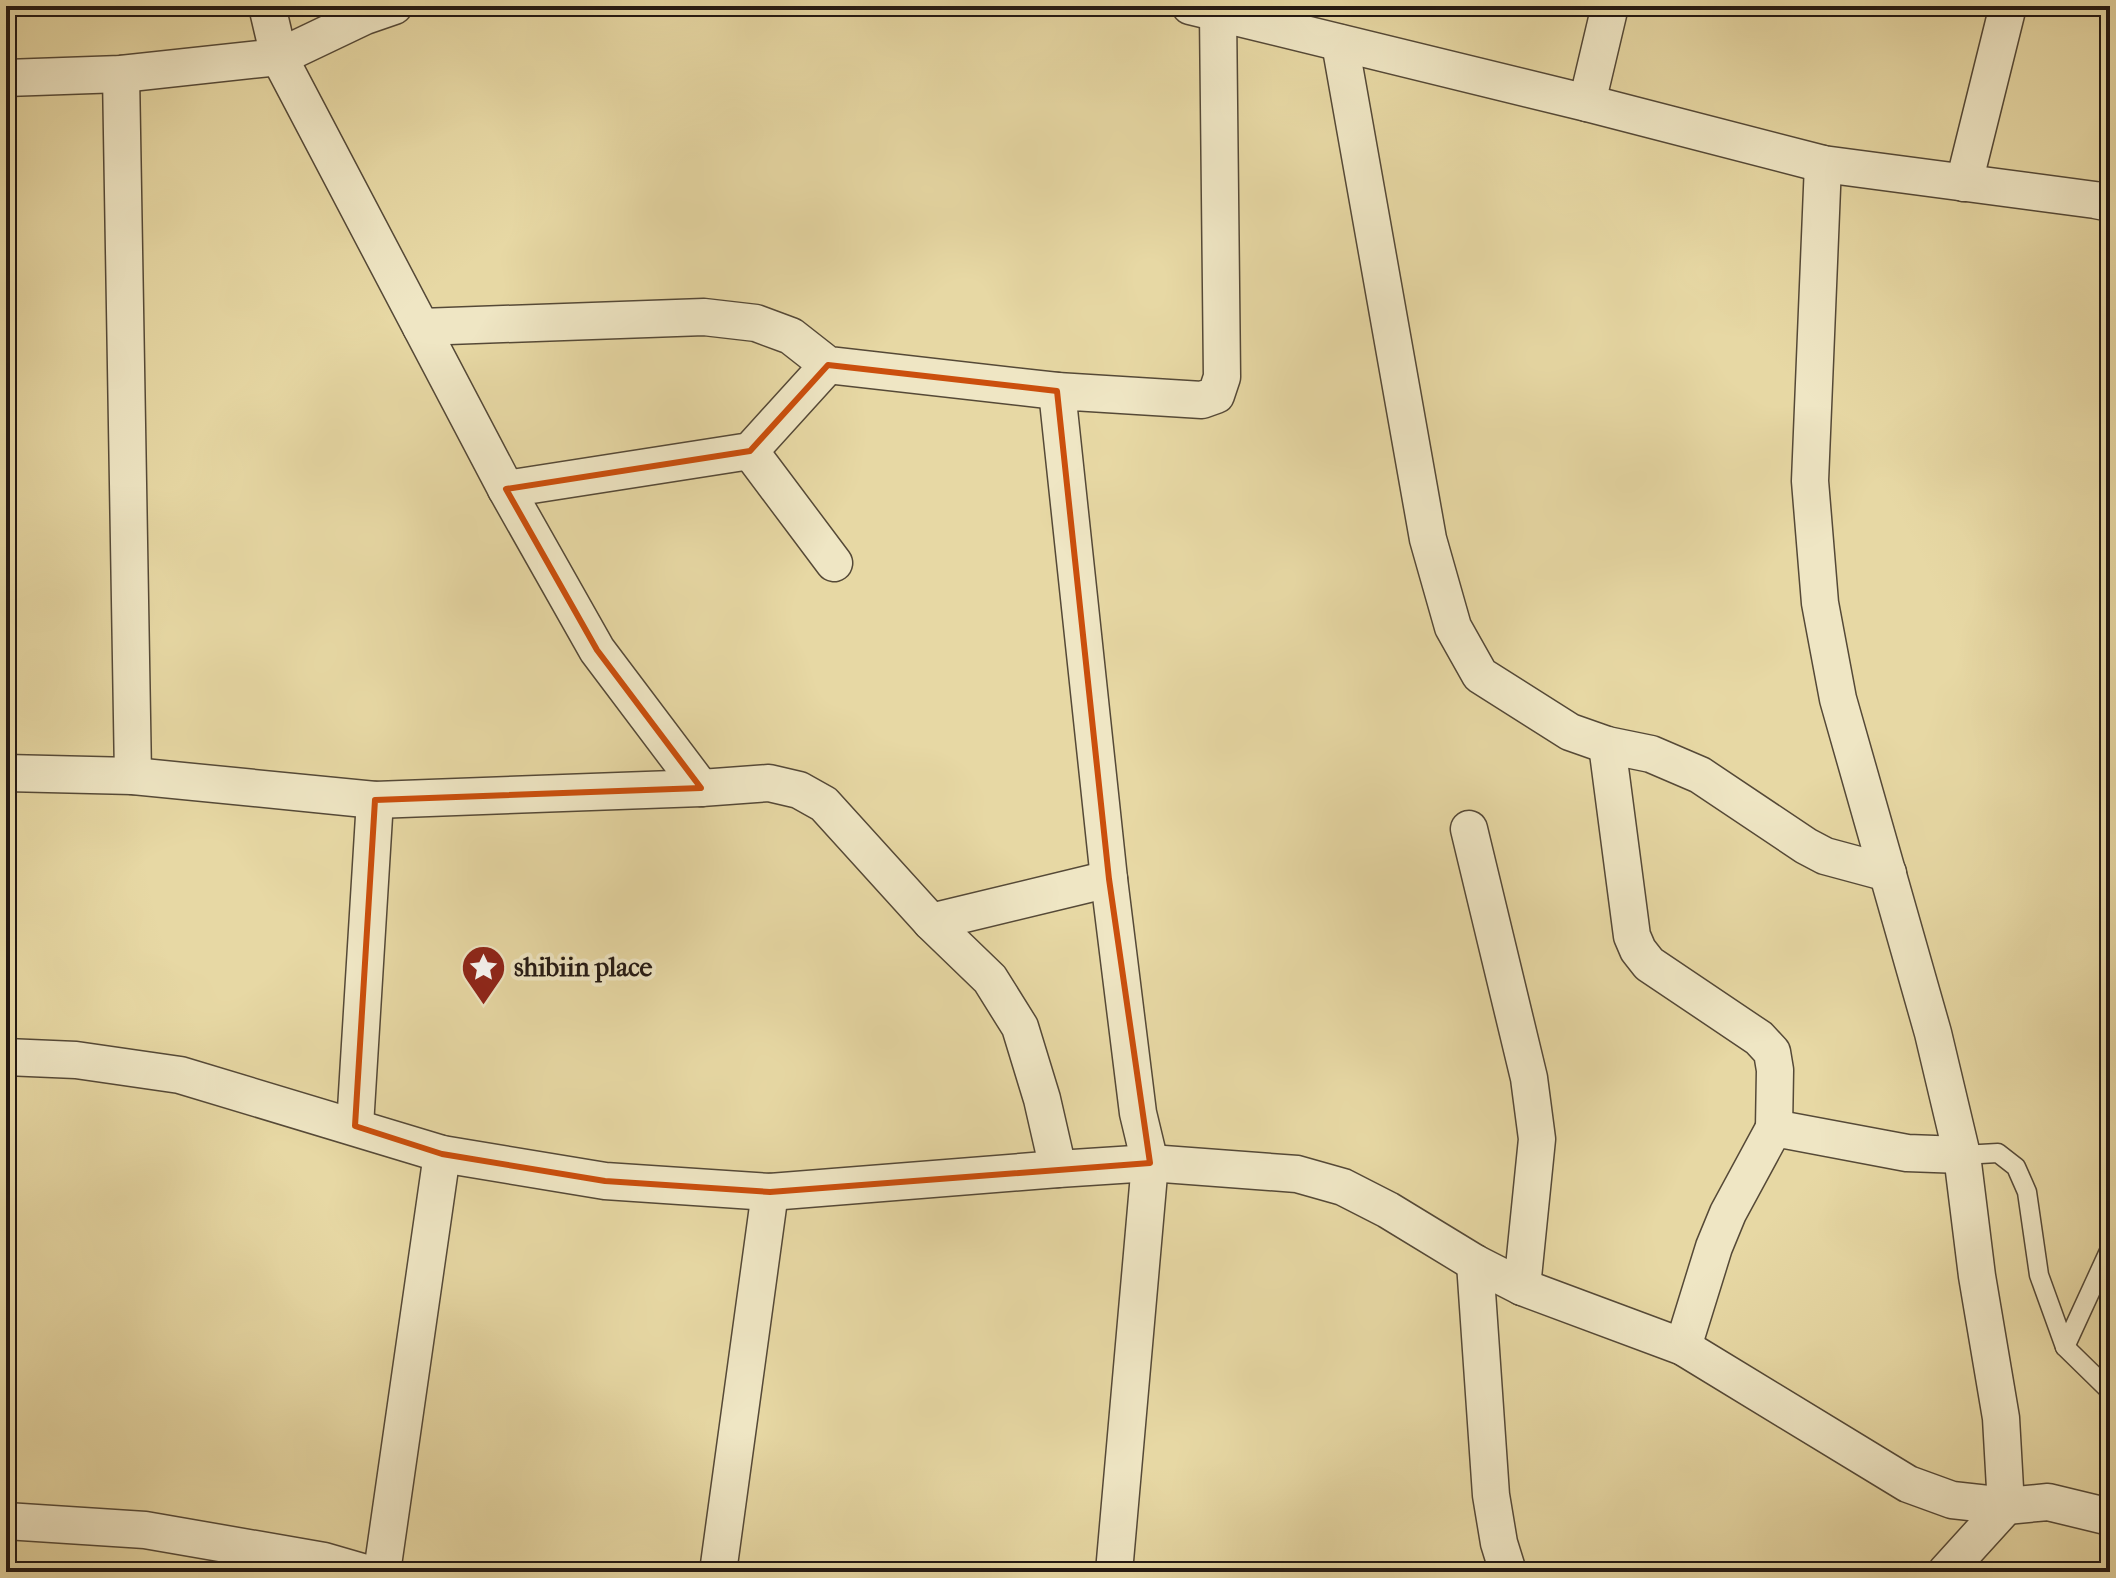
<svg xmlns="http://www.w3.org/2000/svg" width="2116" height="1578" font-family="'IM FELL French Canon',serif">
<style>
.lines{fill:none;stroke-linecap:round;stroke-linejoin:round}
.service-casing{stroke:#554937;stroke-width:21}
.minor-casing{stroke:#554937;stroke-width:39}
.service{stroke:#efe6c4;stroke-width:18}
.minor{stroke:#efe6c4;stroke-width:36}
.marked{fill:none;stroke:#cb4f0d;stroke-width:6;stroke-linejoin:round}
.labels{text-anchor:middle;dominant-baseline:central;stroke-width:8;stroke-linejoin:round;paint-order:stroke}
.poi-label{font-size:26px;font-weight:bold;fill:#241913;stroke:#efe6c4;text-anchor:start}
</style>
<rect width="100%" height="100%" fill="#e7d8a4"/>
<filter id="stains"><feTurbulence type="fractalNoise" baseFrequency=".0025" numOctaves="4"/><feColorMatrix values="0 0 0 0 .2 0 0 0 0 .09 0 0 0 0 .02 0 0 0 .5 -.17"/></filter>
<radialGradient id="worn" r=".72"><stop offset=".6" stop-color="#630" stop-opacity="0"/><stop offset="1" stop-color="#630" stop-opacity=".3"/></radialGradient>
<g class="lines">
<defs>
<g id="service">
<path d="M1962,1155L1998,1153L2016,1167L2027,1192L2039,1275L2065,1347L2110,1391"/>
<path d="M2065,1347L2110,1249"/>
</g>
<g id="minor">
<path d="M267,6L279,57L506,489L597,650L701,788"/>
<path d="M1190,6L1587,103L1823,164L2095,200L2110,203"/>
<path d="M1340,43L1428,539L1453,627L1480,675L1570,732L1607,745L1651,754L1700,775L1806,846L1825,856L1888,873"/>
<path d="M121,74L133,776"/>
<path d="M6,78L121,74L279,57L365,16L394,6"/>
<path d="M1587,103L1610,6"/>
<path d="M1823,164L1810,481L1820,603L1838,699L1933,1033L1962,1155L1977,1276L2001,1418L2006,1506L1946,1572"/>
<path d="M1964,183L2008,6"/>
<path d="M421,327L704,317L756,323L791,336L828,365L1057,391"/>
<path d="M750,451L834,563"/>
<path d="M506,489L750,451L828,365"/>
<path d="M1607,745L1632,936L1638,950L1649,964L1759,1038L1772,1052L1775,1070L1774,1128"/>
<path d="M6,773L133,776L375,800L701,788L769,783L799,790L824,804L931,922L990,979L1020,1027L1042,1099L1058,1169"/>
<path d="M1469,829L1529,1078L1537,1139L1522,1287"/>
<path d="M931,922L1109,879"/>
<path d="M6,1057L76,1060L180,1075L442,1154L605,1181L770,1192L1058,1169L1150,1163L1297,1174L1343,1187L1388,1210L1475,1263L1522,1287L1683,1347L1908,1484L1952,1500L2006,1506L2048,1502L2110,1517"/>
<path d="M355,1126L375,800"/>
<path d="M1475,1263L1491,1495L1499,1543L1508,1572"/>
<path d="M1683,1347L1714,1247L1728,1213L1774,1128L1907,1153L1962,1155"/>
<path d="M6,1521L145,1530L324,1561L362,1572"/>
<path d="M382,1572L442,1154"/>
<path d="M718,1572L770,1192"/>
<path d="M1114,1572L1150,1163L1138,1113L1109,879L1057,391L1202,400L1216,395L1222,377L1218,13"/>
</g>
</defs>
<use href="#service" class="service-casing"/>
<use href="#minor" class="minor-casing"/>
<use href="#service" class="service"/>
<use href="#minor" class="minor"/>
</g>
<path class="marked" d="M828,365L1057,391L1109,879L1150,1163L770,1192L605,1181L442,1154L355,1126L375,800L701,788L597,650L506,489L750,451Z"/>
<defs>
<symbol id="sight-pin" viewBox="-11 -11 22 30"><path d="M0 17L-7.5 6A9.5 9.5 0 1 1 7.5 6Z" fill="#8f2418" stroke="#efe6c4"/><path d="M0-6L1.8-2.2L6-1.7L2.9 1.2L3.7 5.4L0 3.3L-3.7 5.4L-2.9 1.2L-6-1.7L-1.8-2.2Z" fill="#fff"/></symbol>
</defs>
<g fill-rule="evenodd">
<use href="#sight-pin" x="458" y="942" width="51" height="69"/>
</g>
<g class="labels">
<g class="poi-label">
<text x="514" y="967">shibiin place</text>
</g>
</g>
<rect width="2116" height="1578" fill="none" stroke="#e7d8a4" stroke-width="32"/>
<rect x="8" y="8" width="2100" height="1562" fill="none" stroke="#241913" stroke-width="4"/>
<rect x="16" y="16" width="2084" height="1546" fill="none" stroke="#241913" stroke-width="2"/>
<rect width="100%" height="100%" filter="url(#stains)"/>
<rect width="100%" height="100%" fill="url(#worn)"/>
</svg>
